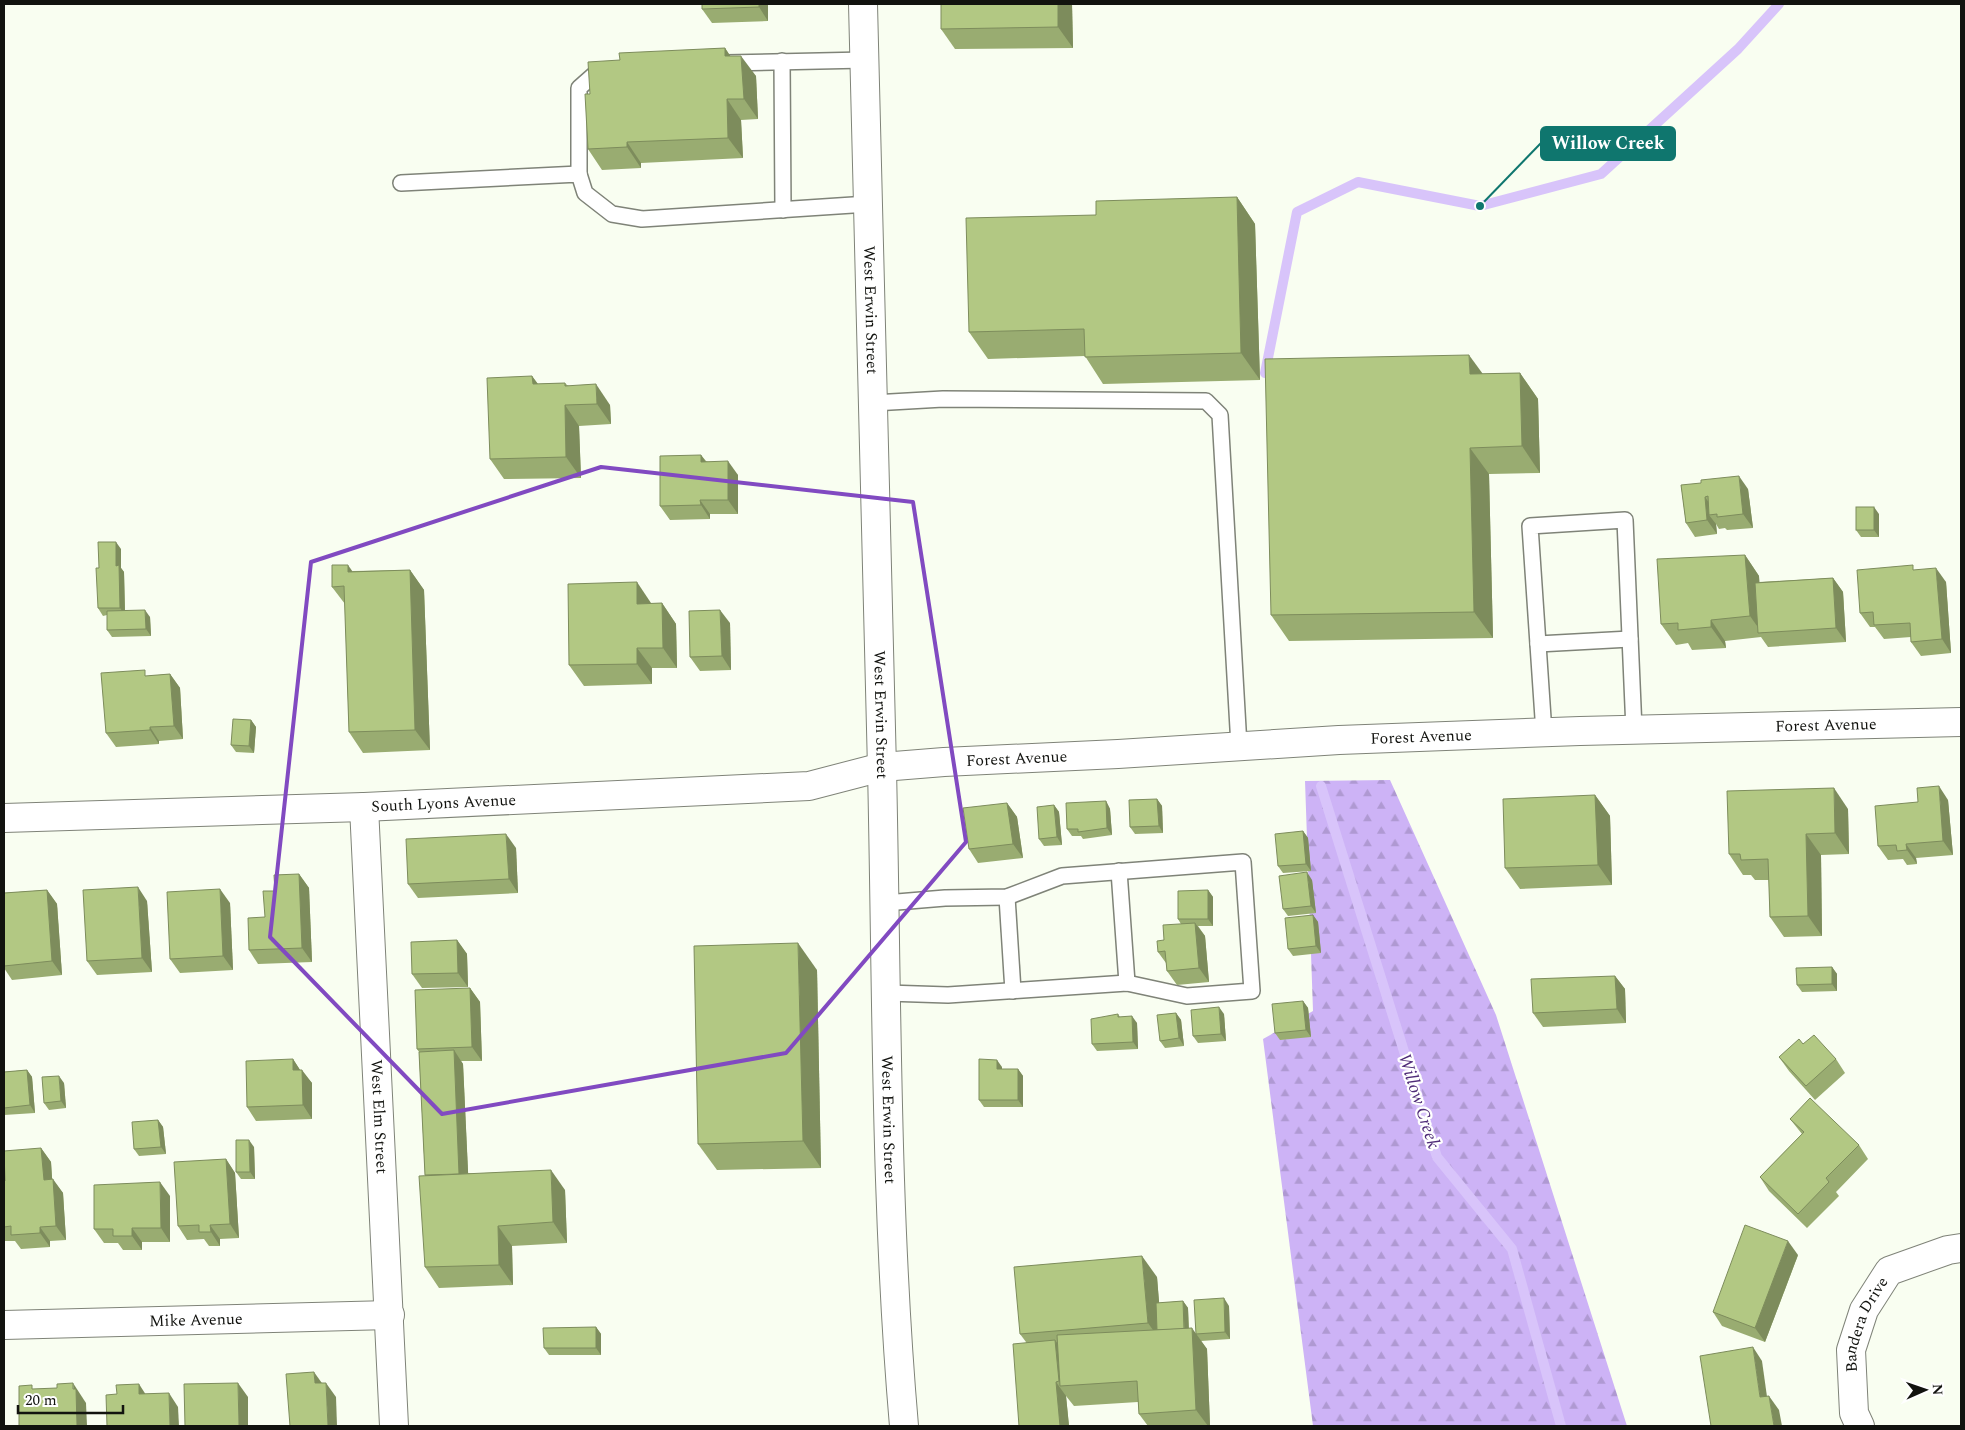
<svg xmlns="http://www.w3.org/2000/svg" width="1965" height="1430" font-family="Spectral,serif">
<style>
.forest{fill:url(#forest-firs)}
.lines{fill:none;stroke-linecap:round;stroke-linejoin:round}
.stream{stroke:#d8c4fa;stroke-width:10}
.lane-casing{stroke:#7f8378;stroke-width:18}
.street-casing{stroke:#7f8378;stroke-width:30}
.secondary-casing{stroke:#7f8378;stroke-width:30}
.lane{stroke:#fff;stroke-width:15}
.street{stroke:#fff;stroke-width:28}
.secondary{stroke:#fff;stroke-width:28}
.wall{fill:#99ac71}
.shaded-wall{fill:#7d8c5c}
.building{fill:#b2c883;stroke:#7d8c5c}
.marked{fill:none;stroke:#814ac1;stroke-width:4;stroke-linejoin:round}
.labels{text-anchor:middle;dominant-baseline:central;stroke-width:4.5;stroke-linejoin:round;paint-order:stroke}
.street-label{font-size:16px;fill:#12130f;stroke:#fff}
.water-label{font-size:18px;font-style:italic;fill:#4f2c78;stroke:#fff}
.leader{fill:none;stroke:#0f766e;stroke-width:2}
.callout-dot{fill:#0f766e;stroke:#fff;stroke-width:2}
.callout{fill:#0f766e;stroke:#0f766e;stroke-width:2}
.callout-label{font-size:18px;text-anchor:middle;font-weight:bold;fill:#fff}
</style>
<defs>
<pattern id="forest-firs" width="22" height="20" patternUnits="userSpaceOnUse" patternTransform="scale(1.25)"><rect width="22" height="20" fill="#cdb3f6"/><path d="M5 1l3.5 6h-7zM16 11l3.5 6h-7z" fill="#af99d2"/></pattern>
</defs>
<rect width="100%" height="100%" fill="#f9fef1"/>
<path class="forest" d="M1390,780L1496,1015L1627,1426H1313L1263,1039L1313,1011L1305,781Z"/>
<g class="lines">
<g class="stream">
<path d="M1265,373L1297,212L1358,182L1480,206L1601,174L1738,49L1779,4"/>
<path d="M1321,786L1437,1157L1512,1249L1561,1426"/>
</g>
<defs>
<g id="lane">
<path d="M782,61L783,210"/>
<path d="M727,63L865,60"/>
<path d="M579,174V88L596,73L607,70"/>
<path d="M401,183L579,174L585,193L612,214L642,219L868,204"/>
<path d="M873,403L943,399L1206,401L1220,415L1239,746"/>
<path d="M1538,644L1630,639"/>
<path d="M1544,733L1530,526L1625,520L1634,730"/>
<path d="M1119,871L1127,983"/>
<path d="M1007,897L1013,991"/>
<path d="M885,903L945,898L1007,897L1062,876L1243,862L1252,991L1187,996L1127,983L948,995L887,993"/>
</g>
<g id="street">
<path id="s1" d="M364,807L394,1426"/>
<path id="s2" d="M4,1325L390,1315"/>
<path id="s3" d="M1860,1426L1854,1413L1851,1350L1864,1310L1889,1271L1948,1250L1961,1248"/>
</g>
<g id="secondary">
<path id="s4" d="M863,4C869,259 876,514 882,769C887,988 885,1208 904,1426"/>
<path id="s5" d="M4,818L364,807L809,786L882,767L944,762L1118,754L1339,740L1580,731L1961,722"/>
</g>
</defs>
<use href="#lane" class="lane-casing"/>
<use href="#street" class="street-casing"/>
<use href="#secondary" class="secondary-casing"/>
<use href="#lane" class="lane"/>
<use href="#street" class="street"/>
<use href="#secondary" class="secondary"/>
</g>
<g class="wall">
<path d="M768,4V21L712,23L702,9Z"/>
<path d="M941,4H1072L1073,48L955,49L941,29Z"/>
<path d="M725,48L730,56L756,76L758,119L741,120L743,158L641,163V168L602,170L588,149L590,94L620,60Z"/>
<path d="M1237,197L1255,224L1260,380L1103,384L1085,356L988,359L969,332L1096,215Z"/>
<path d="M1520,373L1538,399L1540,473L1489,474L1493,638L1289,641L1271,615L1483,374Z"/>
<path d="M532,376L538,384L565,383L567,385L610,405L611,424L579,426L581,478L504,479L490,459Z"/>
<path d="M701,455L706,461L738,475V514H710V519L670,520L660,506Z"/>
<path d="M1681,485L1748,489L1753,528L1727,530L1725,528L1719,529L1716,524L1717,534L1695,537L1686,523Z"/>
<path d="M1879,514V537H1861L1856,530Z"/>
<path d="M121,549V568L124,572L125,610L150,617L151,636L112,637L107,630V615L103,616L98,608L99,568Z"/>
<path d="M1745,555L1759,576V582L1833,578L1843,592L1846,642L1768,647L1761,637L1725,641L1726,648L1692,650L1688,643L1676,645L1661,624Z"/>
<path d="M410,570L424,590L430,750L363,753L349,732L345,604L332,587L353,571Z"/>
<path d="M1916,570L1946,582L1951,653L1921,656L1911,642V637L1884,639L1875,627H1870L1860,613Z"/>
<path d="M651,603V604L662,603L676,624L677,668H652V684L584,686L569,665Z"/>
<path d="M730,623L731,670L700,671L690,657Z"/>
<path d="M170,674L180,688L183,739L159,741V744L116,747L106,733L148,676Z"/>
<path d="M251,720L256,727L254,753L236,752L231,745Z"/>
<path d="M1595,795L1610,816L1612,885L1520,889L1505,868Z"/>
<path d="M1157,799L1162,806L1163,833L1135,834L1130,827Z"/>
<path d="M1948,800L1953,855L1916,858L1917,864L1907,865L1903,859L1888,860L1878,846Z"/>
<path d="M1106,801L1110,809L1112,835L1083,839L1081,836H1072L1067,829Z"/>
<path d="M1007,803L1017,817L1023,858L978,863L969,849Z"/>
<path d="M1054,805L1059,812L1062,845L1044,846L1039,839Z"/>
<path d="M1848,809L1849,854L1821,855L1822,936L1784,937L1770,917L1769,880H1755L1751,875H1743L1729,854Z"/>
<path d="M1303,831L1308,838L1311,871L1283,873L1278,866Z"/>
<path d="M516,848L518,893L418,898L408,884Z"/>
<path d="M299,874L309,888L312,962L258,964L249,950L265,917Z"/>
<path d="M1312,880L1316,913L1288,916L1283,909Z"/>
<path d="M47,890L57,904L62,975L12,980L4,968V893Z"/>
<path d="M1208,890L1213,897V926H1198L1205,936L1209,982L1177,985L1167,971L1166,963L1158,952L1164,940L1181,924L1178,919Z"/>
<path d="M147,901L152,972L97,975L87,961Z"/>
<path d="M230,903L233,970L180,973L170,959Z"/>
<path d="M1313,915L1318,922L1321,953L1293,956L1288,949Z"/>
<path d="M457,940L467,954L468,987L422,988L412,974Z"/>
<path d="M1832,967L1837,974V991L1802,992L1797,985Z"/>
<path d="M817,970L821,1168L717,1170L698,1144Z"/>
<path d="M1615,976L1625,989L1626,1023L1543,1027L1533,1013Z"/>
<path d="M470,988L480,1002L482,1061H461L463,1064L468,1173L565,1190L567,1243L512,1246L513,1285L439,1288L425,1267V1175L419,1052L417,1049Z"/>
<path d="M1303,1001L1308,1008L1311,1037L1280,1040L1275,1033Z"/>
<path d="M1176,1013L1181,1020L1184,1046L1165,1048L1160,1041Z"/>
<path d="M1118,1014L1120,1017L1137,1023L1138,1049L1097,1051L1092,1044Z"/>
<path d="M1224,1014L1226,1041L1198,1043L1193,1036Z"/>
<path d="M1803,1044L1836,1059L1845,1073L1815,1100L1789,1071L1779,1057Z"/>
<path d="M293,1059L300,1070L312,1083V1119L256,1121L247,1107Z"/>
<path d="M1002,1067V1069H1018L1023,1076V1107H984L979,1100Z"/>
<path d="M27,1070L32,1077L35,1113L4,1115V1072Z"/>
<path d="M64,1083L66,1108L49,1110L44,1103Z"/>
<path d="M1790,1119L1859,1145L1868,1159L1836,1192L1839,1196L1807,1228L1769,1191L1760,1177L1802,1134Z"/>
<path d="M158,1120L163,1127L166,1154L139,1156L134,1149Z"/>
<path d="M254,1147L255,1179H241L236,1172Z"/>
<path d="M41,1148L51,1162L52,1179L63,1193L66,1240L50,1241V1247L21,1249L15,1241H4V1181H5Z"/>
<path d="M226,1159L235,1173L239,1238L220,1239V1246H209L204,1239L187,1240L178,1226Z"/>
<path d="M170,1196V1242H142V1250H123L118,1243H104L94,1229Z"/>
<path d="M1798,1255L1765,1342L1722,1326L1713,1312Z"/>
<path d="M1157,1277L1159,1303L1183,1301L1188,1308L1189,1328L1196,1334L1229,1306L1230,1339L1201,1341L1207,1349L1210,1426H1148L1139,1414L1138,1402L1074,1406L1066,1396L1069,1426H1019L1026,1342L1020,1334Z"/>
<path d="M596,1327L601,1334V1355H549L544,1348Z"/>
</g>
<g class="shaded-wall">
<path d="M759,4H768V21L759,7Z"/>
<path d="M1058,4H1072L1073,48L1058,27Z"/>
<path d="M725,48L739,69L725,56Z"/>
<path d="M741,56L756,76L758,119L744,99Z"/>
<path d="M727,99L741,120L743,158L728,138Z"/>
<path d="M627,142L641,163V168L627,147Z"/>
<path d="M1237,197L1255,224L1260,380L1241,353Z"/>
<path d="M1469,355L1488,381L1470,374Z"/>
<path d="M1520,373L1538,399L1540,473L1522,446Z"/>
<path d="M532,376L547,397L533,384Z"/>
<path d="M596,384L610,405L611,424L597,404Z"/>
<path d="M565,405L579,426L581,478L566,457Z"/>
<path d="M1470,448L1489,474L1493,638L1474,612Z"/>
<path d="M701,455L711,469L701,462Z"/>
<path d="M728,461L738,475V514L728,500Z"/>
<path d="M1739,476L1748,489L1753,528L1743,514Z"/>
<path d="M1705,497L1714,510L1709,515L1716,524L1717,534L1707,520Z"/>
<path d="M700,500L710,514V519L701,505Z"/>
<path d="M1874,507L1879,514V537L1874,530Z"/>
<path d="M116,542L121,549V568L124,572L125,615L120,608L116,566Z"/>
<path d="M1745,555L1759,576L1764,633H1762L1750,616Z"/>
<path d="M348,565L362,585L348,572Z"/>
<path d="M1936,568L1946,582L1951,653L1942,639Z"/>
<path d="M410,570L424,590L430,750L415,730Z"/>
<path d="M1833,578L1843,592L1846,642L1836,628Z"/>
<path d="M637,582L651,603V624L637,604Z"/>
<path d="M662,603L676,624L677,668L663,648Z"/>
<path d="M145,610L150,617L151,636L146,629Z"/>
<path d="M720,610L730,623L731,670L722,656Z"/>
<path d="M1711,620L1725,641L1726,648L1711,627Z"/>
<path d="M637,648L652,668V684L637,664Z"/>
<path d="M170,674L180,688L183,739L174,726Z"/>
<path d="M251,720L256,727L254,753L249,746Z"/>
<path d="M150,727L159,741V744L150,730Z"/>
<path d="M1939,786L1948,800L1953,855L1943,841Z"/>
<path d="M1834,788L1848,809L1849,854L1835,833Z"/>
<path d="M1595,795L1610,816L1612,885L1598,865Z"/>
<path d="M1157,799L1162,806L1163,833L1159,826Z"/>
<path d="M1106,801L1110,809L1112,835L1107,828Z"/>
<path d="M1007,803L1017,817L1023,858L1013,844Z"/>
<path d="M1054,805L1059,812L1062,845L1057,837Z"/>
<path d="M1303,831L1308,838L1311,871L1306,864Z"/>
<path d="M506,834L516,848L518,893L509,879Z"/>
<path d="M1806,834L1821,855L1822,936L1808,916Z"/>
<path d="M1906,844L1916,858L1917,864L1907,850Z"/>
<path d="M1307,872L1312,880L1316,913L1311,906Z"/>
<path d="M299,874L309,888L312,962L302,948Z"/>
<path d="M138,887L147,901L152,972L142,958Z"/>
<path d="M220,889L230,903L233,970L223,956Z"/>
<path d="M47,890L57,904L62,975L52,961Z"/>
<path d="M1208,890L1213,897V926L1208,919Z"/>
<path d="M1313,915L1318,922L1321,953L1316,946Z"/>
<path d="M1195,923L1205,936L1209,982L1199,968Z"/>
<path d="M457,940L467,954L468,987L458,973Z"/>
<path d="M798,943L817,970L821,1168L803,1141Z"/>
<path d="M1832,967L1837,974V991L1832,984Z"/>
<path d="M1615,976L1625,989L1626,1023L1617,1009Z"/>
<path d="M470,988L480,1002L482,1061L472,1047Z"/>
<path d="M1303,1001L1308,1008L1311,1037L1306,1030Z"/>
<path d="M1219,1007L1224,1014L1226,1041L1221,1034Z"/>
<path d="M1176,1013L1181,1020L1184,1046L1179,1038Z"/>
<path d="M1132,1016L1137,1023L1138,1049L1133,1042Z"/>
<path d="M454,1050L463,1064L469,1192L459,1178Z"/>
<path d="M293,1059L302,1073V1070L312,1083V1119L303,1105L293,1070Z"/>
<path d="M997,1060L1002,1067V1076L997,1069Z"/>
<path d="M1018,1069L1023,1076V1107L1018,1100Z"/>
<path d="M27,1070L32,1077L35,1113L30,1105Z"/>
<path d="M59,1076L64,1083L66,1108L61,1101Z"/>
<path d="M158,1120L163,1127L166,1154L161,1147Z"/>
<path d="M249,1140L254,1147L255,1179L250,1172Z"/>
<path d="M41,1148L51,1162L53,1193L44,1180Z"/>
<path d="M226,1159L235,1173L239,1238L230,1224Z"/>
<path d="M551,1170L565,1190L567,1243L553,1222Z"/>
<path d="M53,1179L63,1193L66,1240L56,1226Z"/>
<path d="M160,1182L170,1196V1242L161,1228Z"/>
<path d="M210,1225L220,1239V1246L211,1232Z"/>
<path d="M498,1226L512,1246L513,1285L499,1265Z"/>
<path d="M40,1227L50,1241V1247L40,1233Z"/>
<path d="M132,1228L142,1242V1250L132,1236Z"/>
<path d="M1788,1241L1798,1255L1765,1342L1755,1328Z"/>
<path d="M1142,1256L1157,1277L1162,1337H1158L1148,1323Z"/>
<path d="M1224,1298L1229,1306L1230,1339L1225,1332Z"/>
<path d="M1183,1301L1188,1308L1189,1343L1185,1336Z"/>
<path d="M596,1327L601,1334V1355L596,1348Z"/>
<path d="M1192,1328L1207,1349L1210,1426H1208L1196,1410Z"/>
<path d="M1055,1340L1065,1354L1062,1386L1059,1381Z"/>
<path d="M1753,1347L1762,1361L1769,1411L1760,1397Z"/>
<path d="M314,1372L324,1386L315,1383Z"/>
<path d="M1056,1382L1066,1396L1069,1426H1060Z"/>
<path d="M73,1383L86,1403L87,1426H77Z"/>
<path d="M238,1383L248,1397V1426H239Z"/>
<path d="M326,1383L336,1397L337,1426H328Z"/>
<path d="M139,1384L148,1398L139,1394Z"/>
<path d="M169,1393L178,1407L179,1426H170Z"/>
<path d="M1769,1396L1779,1410L1782,1426H1774Z"/>
</g>
<g class="building">
<path d="M702,4H759V7L702,9Z"/>
<path d="M941,4H1058V27L941,29Z"/>
<path d="M725,48V56H741L744,99H727L728,138L627,142V147L588,149L585,94H590L588,62L620,60L619,53Z"/>
<path d="M1237,197L1241,353L1085,357L1084,329L969,332L966,218L1096,215V201Z"/>
<path d="M1469,355L1470,374L1520,373L1522,446L1470,448L1474,612L1271,615L1265,359Z"/>
<path d="M532,376L533,384L565,383V386L596,384L597,404L565,405L566,457L490,459L487,378Z"/>
<path d="M701,455V462L728,461V500H700L701,505L660,506V456Z"/>
<path d="M1739,476L1743,514L1717,517V514L1709,515L1708,496L1705,497L1707,520L1686,523L1681,485L1701,483V480Z"/>
<rect x="1856" y="507" width="18" height="23"/>
<path d="M98,542H116V566L119,565L120,608H98L96,568H99Z"/>
<path d="M1745,555L1750,616L1711,620V627L1678,630V623L1661,624L1657,559Z"/>
<path d="M332,565H348V572L410,570L415,730L349,732L344,586L332,587Z"/>
<path d="M1913,565V570L1936,568L1942,639L1911,642L1910,623L1874,625L1873,612L1860,613L1857,570Z"/>
<path d="M1833,578L1836,628L1758,633L1755,583Z"/>
<path d="M637,582V604L662,603L663,648H637V664L569,665L568,584Z"/>
<path d="M145,610L146,629L107,630V611Z"/>
<path d="M720,610L722,656L690,657L689,611Z"/>
<path d="M145,670V676L170,674L174,726L150,727V730L106,733L101,673Z"/>
<path d="M233,719L251,720L249,746L231,745Z"/>
<path d="M1939,786L1943,841L1906,844L1907,850L1897,851L1896,845L1878,846L1875,806L1918,802L1917,788Z"/>
<path d="M1834,788L1835,833L1806,834L1808,916L1770,917L1768,859L1741,860L1740,854H1729L1727,791Z"/>
<path d="M1595,795L1598,865L1505,868L1503,799Z"/>
<path d="M1157,799L1159,826L1130,827L1129,800Z"/>
<path d="M1106,801L1107,828L1078,832V829H1067L1066,803Z"/>
<path d="M1007,803L1013,844L969,849L963,808Z"/>
<path d="M1054,805L1057,837L1039,839L1037,807Z"/>
<path d="M1303,831L1306,864L1278,866L1275,834Z"/>
<path d="M506,834L509,879L408,884L406,839Z"/>
<path d="M1307,872L1311,906L1283,909L1279,876Z"/>
<path d="M299,874L302,948L249,950L248,918L265,917L263,891H275L274,875Z"/>
<path d="M138,887L142,958L87,961L83,890Z"/>
<path d="M220,889L223,956L170,959L167,892Z"/>
<path d="M47,890L52,961L4,966V893Z"/>
<path d="M1208,890V919H1178V891Z"/>
<path d="M1313,915L1316,946L1288,949L1285,918Z"/>
<path d="M1195,923L1199,968L1167,971L1165,951L1158,952L1157,941L1164,940L1163,925Z"/>
<path d="M457,940L458,973L412,974L411,942Z"/>
<path d="M798,943L803,1141L698,1144L694,946Z"/>
<path d="M1832,967V984L1797,985L1796,968Z"/>
<path d="M1615,976L1617,1009L1533,1013L1531,979Z"/>
<path d="M470,988L472,1047L417,1049L415,990Z"/>
<path d="M1303,1001L1306,1030L1275,1033L1272,1004Z"/>
<path d="M1219,1007L1221,1034L1193,1036L1191,1010Z"/>
<path d="M1176,1013L1179,1038L1160,1041L1157,1015Z"/>
<path d="M1118,1014V1017L1132,1016L1133,1042L1092,1044L1091,1019Z"/>
<path d="M1814,1035L1836,1059L1806,1086L1779,1057L1799,1039L1803,1044Z"/>
<path d="M454,1050L459,1174L425,1175L419,1052Z"/>
<path d="M293,1059V1070H302L303,1105L247,1107L246,1061Z"/>
<path d="M979,1059L997,1060V1069H1018V1100H979Z"/>
<path d="M27,1070L30,1105L4,1108V1072Z"/>
<path d="M59,1076L61,1101L44,1103L42,1077Z"/>
<path d="M1810,1098L1859,1145L1826,1178L1829,1182L1798,1214L1760,1177L1804,1132L1790,1119Z"/>
<path d="M158,1120L161,1147L134,1149L132,1122Z"/>
<path d="M236,1140H249L250,1172H236Z"/>
<path d="M41,1148L44,1180L53,1179L56,1226L40,1227V1233L11,1235V1226L4,1227V1181H5L4,1151Z"/>
<path d="M226,1159L230,1224L210,1225L211,1232H199V1225L178,1226L174,1162Z"/>
<path d="M551,1170L553,1222L498,1226L499,1265L425,1267L419,1176Z"/>
<path d="M160,1182L161,1228H132V1236H113V1229H94V1185Z"/>
<path d="M1745,1225L1788,1241L1755,1328L1713,1312Z"/>
<path d="M1142,1256L1148,1323L1020,1334L1014,1267Z"/>
<path d="M1224,1298L1225,1332L1196,1334L1194,1300Z"/>
<path d="M1183,1301L1184,1329L1157,1330L1156,1303Z"/>
<path d="M596,1327V1348H544L543,1328Z"/>
<path d="M1192,1328L1196,1410L1139,1414L1137,1381L1060,1386L1057,1335Z"/>
<path d="M1055,1340L1059,1381L1056,1382L1060,1426H1019L1013,1344Z"/>
<path d="M1753,1347L1760,1397L1769,1396L1774,1426H1711L1700,1356Z"/>
<path d="M314,1372L315,1383H326L328,1426H290L286,1374Z"/>
<path d="M73,1383V1389H76L77,1426H19V1386L32,1385V1389L57,1388V1384Z"/>
<path d="M238,1383L239,1426H185L184,1384Z"/>
<path d="M139,1384V1394L169,1393L170,1426H107L106,1395L117,1394L116,1385Z"/>
</g>
<path class="marked" d="M601,467L913,502L966,842L786,1053L442,1114L270,937L311,562Z"/>
<g class="labels">
<g class="street-label">
<text stroke="none"><textPath href="#s4" startOffset="306">West Erwin Street</textPath></text>
<text stroke="none"><textPath href="#s4" startOffset="711">West Erwin Street</textPath></text>
<text stroke="none"><textPath href="#s5" startOffset="1826">Forest Avenue</textPath></text>
<text stroke="none"><textPath href="#s5" startOffset="1421">Forest Avenue</textPath></text>
<text stroke="none"><textPath href="#s5" startOffset="1016">Forest Avenue</textPath></text>
<text stroke="none"><textPath href="#s5" startOffset="440">South Lyons Avenue</textPath></text>
<text stroke="none"><textPath href="#s1" startOffset="310">West Elm Street</textPath></text>
<text stroke="none"><textPath href="#s4" startOffset="1116">West Erwin Street</textPath></text>
<text stroke="none"><textPath href="#s2" startOffset="192">Mike Avenue</textPath></text>
<text stroke="none"><textPath href="#s3" startOffset="106">Bandera Drive</textPath></text>
</g>
<g class="water-label">
<text transform="translate(1419 1101) rotate(72)">Willow Creek</text>
</g>
</g>
<path class="leader" d="M1480 206L1541 143"/>
<circle class="callout-dot" cx="1480" cy="206" r="5"/>
<rect class="callout" x="1541" y="127" width="134" height="33" rx="5"/>
<g class="callout-label">
<text x="1608" y="149">Willow Creek</text>
</g>
<rect width="1965" height="1430" fill="none" stroke="#12130f" stroke-width="10"/>
<g transform="translate(1925 1390) rotate(88)" stroke="#ffffff" stroke-width="4" paint-order="stroke">
<path d="M0-4L9 19L0 12L-9 19Z" fill="#12130f"/>
<text y="-8" font-size="14" font-weight="bold" text-anchor="middle" fill="#12130f">N</text>
</g>
<path d="M18 1405v8h105v-8" fill="none" stroke="#12130f" stroke-width="2.5"/>
<text x="25" y="1405" font-size="15" fill="#12130f" stroke="#ffffff" stroke-width="4" paint-order="stroke">20 m</text>
</svg>
